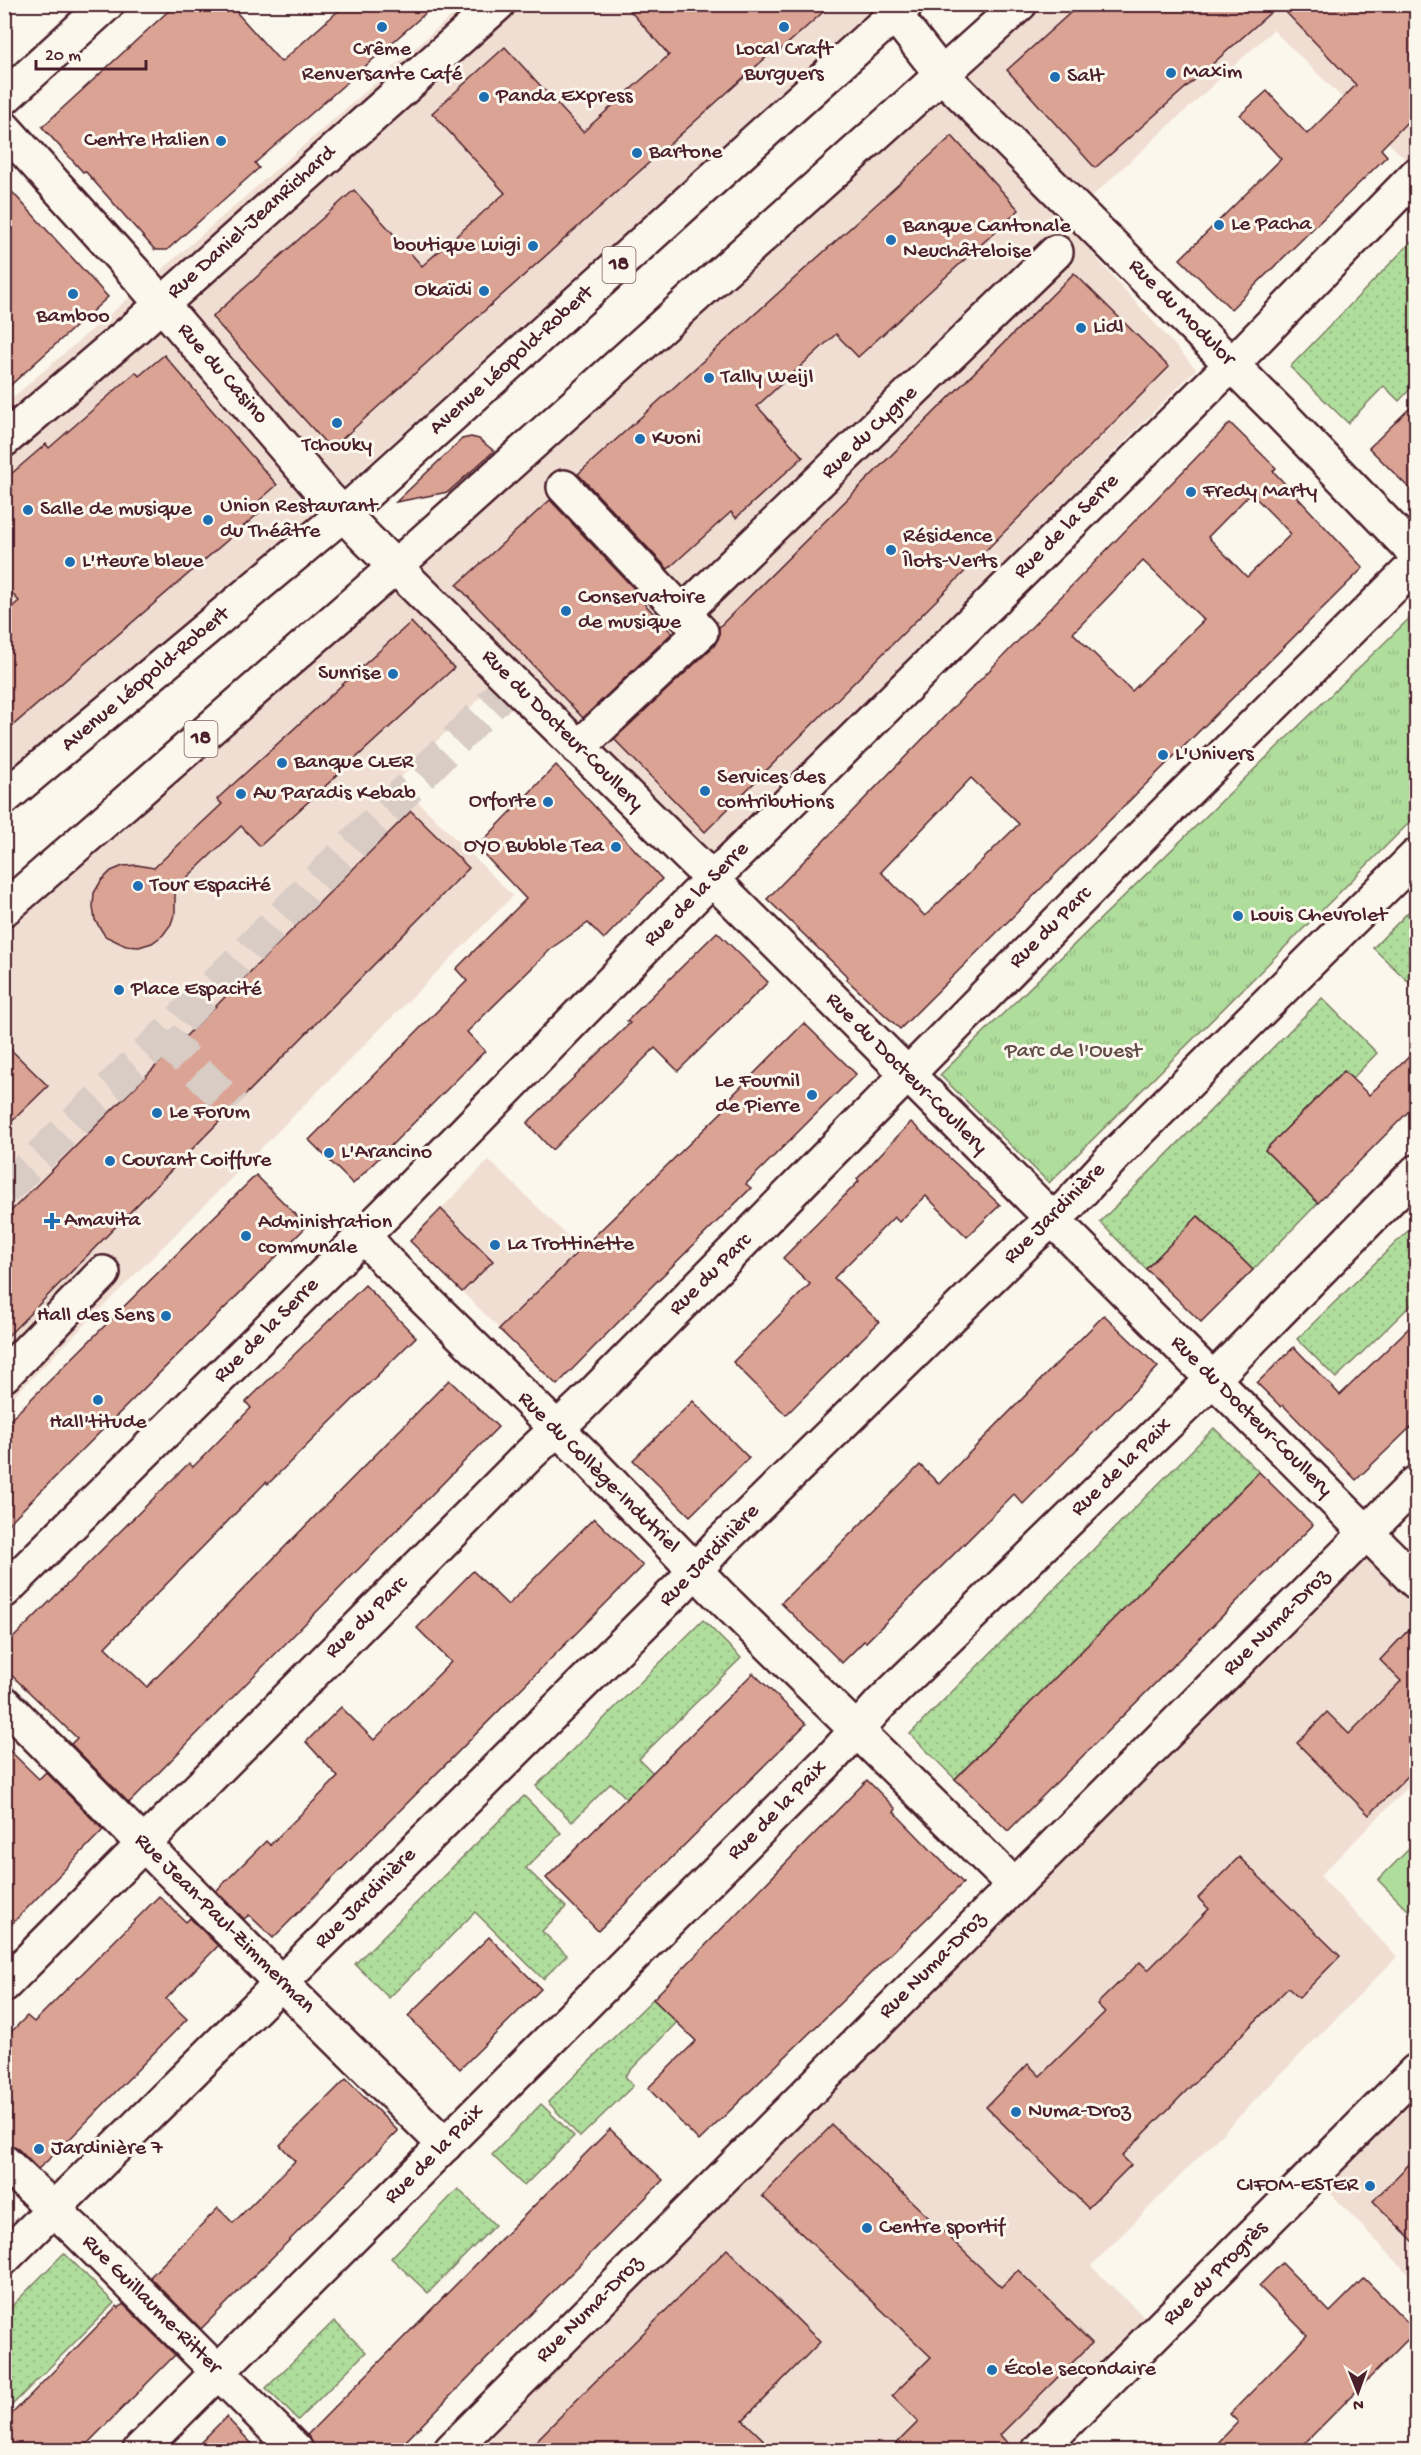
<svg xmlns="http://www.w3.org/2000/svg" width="1421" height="2455" font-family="'Gochi Hand',sans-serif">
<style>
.built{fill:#f1ded2}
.grass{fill:#afdd9c;stroke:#7c7e64;stroke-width:1.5}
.park{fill:url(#park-tufts);stroke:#7c7e64;stroke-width:1.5}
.garden{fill:url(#garden-dots);stroke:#7c7e64;stroke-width:1.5}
.building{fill:#dba394;stroke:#4a1f2b;stroke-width:1.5;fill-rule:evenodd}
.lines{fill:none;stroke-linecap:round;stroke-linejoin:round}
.pedestrian-tunnel{stroke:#d8ccc5;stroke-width:33;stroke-dasharray:33 16;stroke-linecap:butt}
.pedestrian-casing{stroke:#4a1f2b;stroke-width:38}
.minor-casing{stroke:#4a1f2b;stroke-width:38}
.tertiary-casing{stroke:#4a1f2b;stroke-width:38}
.secondary-casing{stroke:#4a1f2b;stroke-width:38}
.primary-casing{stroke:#4a1f2b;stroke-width:38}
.pedestrian{stroke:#fbf7ec;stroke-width:33}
.minor{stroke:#fbf7ec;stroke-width:33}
.tertiary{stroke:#fbf7ec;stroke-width:33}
.secondary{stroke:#fbf7ec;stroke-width:33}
.primary{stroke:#fbf7ec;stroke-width:33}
.poi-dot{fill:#1f6fb2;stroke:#fbf7ec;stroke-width:2}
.labels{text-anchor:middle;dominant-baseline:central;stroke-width:6;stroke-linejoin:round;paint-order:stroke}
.shield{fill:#fbf7ec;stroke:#7f6065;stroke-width:1.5}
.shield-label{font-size:21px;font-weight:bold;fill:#4a1f2b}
.poi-label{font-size:22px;fill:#4a1f2b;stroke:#fbf7ec;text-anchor:start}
.street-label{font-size:22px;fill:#4a1f2b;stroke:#fbf7ec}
.park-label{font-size:22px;fill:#634e47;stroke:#fbf7ec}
</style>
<defs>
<pattern id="park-tufts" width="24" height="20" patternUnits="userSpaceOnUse" patternTransform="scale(1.5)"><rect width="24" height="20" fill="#afdd9c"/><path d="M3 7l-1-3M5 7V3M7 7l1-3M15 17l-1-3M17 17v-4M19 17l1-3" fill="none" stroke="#98bd87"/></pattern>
<pattern id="garden-dots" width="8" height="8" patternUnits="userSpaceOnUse" patternTransform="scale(1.5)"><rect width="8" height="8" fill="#afdd9c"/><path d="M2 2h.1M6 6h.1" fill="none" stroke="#98bd87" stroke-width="1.8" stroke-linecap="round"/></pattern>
</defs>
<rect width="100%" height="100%" fill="#fbf7ec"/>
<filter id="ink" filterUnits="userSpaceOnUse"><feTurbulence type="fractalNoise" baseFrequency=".0167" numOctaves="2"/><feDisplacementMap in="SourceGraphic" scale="12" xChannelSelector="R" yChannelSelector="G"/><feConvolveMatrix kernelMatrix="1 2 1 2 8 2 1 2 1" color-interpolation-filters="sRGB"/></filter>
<g filter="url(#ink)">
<g class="built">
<path d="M464,5H879L252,569L5,780V404L158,273Z"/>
<path d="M1040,5H1416V150L1406,160L1273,30L1064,222L1196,369L711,861L513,665L397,781L513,896L5,1405V908L881,148Z"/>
<path d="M489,1160L581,1249L501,1330L410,1241Z"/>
<path d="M1367,1533L1416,1582V1779L1320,1876L1397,1957L1091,2266L1159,2331L1039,2450H449Z"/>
<path d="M1416,2071V2282L1314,2176Z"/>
</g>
<path class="grass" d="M1416,1842V1918L1378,1880Z"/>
<path class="park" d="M1416,612V816L1049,1183L940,1075Z"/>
<g class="garden">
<path d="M1416,237V383L1399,401L1384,386L1348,423L1290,367Z"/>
<path d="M1416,904V983L1413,986L1373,948Z"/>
<path d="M1322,998L1377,1053L1352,1079L1344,1071L1265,1150L1318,1203L1253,1270L1199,1216L1146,1269L1100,1222Z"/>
<path d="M1416,1223V1307L1412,1304L1336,1378L1297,1339Z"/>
<path d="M1214,1428L1259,1472L955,1779L910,1734Z"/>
<path d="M703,1620L741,1658L639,1759L702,1822L676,1848L611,1783L572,1822L536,1786Z"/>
<path d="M524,1796L561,1833L526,1868L566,1907L542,1931L567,1955L543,1979L475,1912L389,1998L355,1964Z"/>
<path d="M653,1999L677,2022L625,2076L633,2086L580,2137L548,2102Z"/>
<path d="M541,2104L574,2136L524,2186L492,2155Z"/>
<path d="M458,2189L495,2225L428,2293L391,2258Z"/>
<path d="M64,2253L114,2303L5,2412L4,2365L7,2363L4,2360L5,2313Z"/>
<path d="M334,2321L366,2352L298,2420L266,2388Z"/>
</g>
<g class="building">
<path d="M176,4H229L281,62L346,4H436L255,163L259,168L167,250H155L85,171L83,172L42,127Z"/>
<path d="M624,4H832L774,56L771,53L331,449L212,317L354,190L422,266L505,193L432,113L505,47L583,132L669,55Z"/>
<path d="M1080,4H1416V113L1381,149L1387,156L1231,309L1180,259L1281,159L1240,115L1267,91L1307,134L1356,85L1279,5L1095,168L1007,70Z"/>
<path d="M952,136L1019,210L858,357L836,334L757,406L803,457L736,518L731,512L668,569L578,474Z"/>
<path d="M4,183L108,297L4,391Z"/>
<path d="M1074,273L1169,367L705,832L614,739L714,646L719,637V627Z"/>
<path d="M164,355L277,485L260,500L266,507L4,733V614L19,601L4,585V480L46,444L49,448L136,372L139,376Z"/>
<path d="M1416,402V495L1369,448Z"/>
<path d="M1230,423L1276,468L1273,471L1363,568L900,1029L846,979L848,977L767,899ZM1251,493L1291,534L1247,577L1208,537ZM1143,561L1204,620L1132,691L1073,633ZM971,778L1019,824L925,916L881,872Z"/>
<path d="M471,437L479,439L494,451L448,492L396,502L462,439Z"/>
<path d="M550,500L640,595L638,597L672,633L583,718L457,585Z"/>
<path d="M411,622L454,668L260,846L241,826L175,889V912L171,924L163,935L152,943L139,947L126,946L105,936L95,920L93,907L94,893L101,881L111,871L123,866L137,865L154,868L222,804L217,799Z"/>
<path d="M556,765L662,879L604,939L588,923L553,947L467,1032L485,1051L353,1184L309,1140L467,981L456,969L526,899L477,847Z"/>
<path d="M411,811L469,868L4,1340V1218Z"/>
<path d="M717,932L768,982L678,1071L655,1048L552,1150L527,1123L630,1023L627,1021Z"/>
<path d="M804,1023L856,1074L746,1184L751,1188L635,1303L636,1304L557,1385L499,1329L728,1106L725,1103Z"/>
<path d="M4,1043L48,1086L4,1129Z"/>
<path d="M1416,1050V1104L1318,1203L1265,1150L1344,1071L1369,1095Z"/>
<path d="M911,1122L1000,1205L967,1237L926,1196L899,1222L894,1217L834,1278L879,1322L786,1415L733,1362L810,1284L783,1258L859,1181L857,1179Z"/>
<path d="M256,1175L307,1226L4,1528V1426Z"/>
<path d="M441,1209L493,1261L462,1292L410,1241Z"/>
<path d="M1198,1216L1253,1270L1201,1322L1146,1269Z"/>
<path d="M365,1285L416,1337L268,1484L266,1482L105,1647L147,1687L449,1380L498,1427L129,1803L71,1744L77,1738L4,1668V1647L189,1463L193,1467L251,1408L246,1402Z"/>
<path d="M1104,1315L1158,1367L1023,1504L1014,1494L866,1642L864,1641L842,1663L781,1603L920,1465L939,1484Z"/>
<path d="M1416,1321V1422L1356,1480L1283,1405L1281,1407L1257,1383L1294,1347L1340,1395Z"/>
<path d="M693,1401L749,1458L690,1516L633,1460Z"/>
<path d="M1259,1472L1313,1525L1008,1831L955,1779Z"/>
<path d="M594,1518L643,1566L273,1938L249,1915L244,1919L216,1891L266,1841L270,1845L338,1777L306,1742L341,1707L374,1740L451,1662L417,1628L473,1571L508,1605Z"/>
<path d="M1416,1622V1768L1369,1815L1297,1743L1327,1712L1349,1734L1401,1681L1380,1660Z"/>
<path d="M753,1673L806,1724L598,1931L546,1878Z"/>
<path d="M4,1745L39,1779L46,1772L103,1830L4,1932Z"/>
<path d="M867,1780L896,1809L894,1812L963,1883L699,2141L648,2088L696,2041L653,1999Z"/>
<path d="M1239,1857L1340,1956L1299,1998L1288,1988L1122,2156L1131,2165L1088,2208L986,2107L1028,2064L1040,2076L1105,2012L1097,2004L1140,1962L1148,1970L1209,1909L1198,1898Z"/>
<path d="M159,1896L186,1922L190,1918L218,1946L166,1999L187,2019L56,2153L38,2169L17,2148L4,2144V2039L27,2016L34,2022Z"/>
<path d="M489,1937L541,1989L460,2069L408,2016Z"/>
<path d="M346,2079L398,2131L201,2329L150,2277L218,2208L233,2223L295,2161L280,2145Z"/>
<path d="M832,2125L1001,2287L1018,2270L1092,2343L1000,2435L1015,2451H889L918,2422L892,2396L931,2357L762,2196Z"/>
<path d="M610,2129L663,2180L396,2451H314V2445L307,2435Z"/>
<path d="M1416,2157V2244L1373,2201Z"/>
<path d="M727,2249L820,2342L743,2420L775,2451H526Z"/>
<path d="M1282,2263L1330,2312L1364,2278L1416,2331L1297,2451H1210L1238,2422L1230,2414L1307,2335L1259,2286Z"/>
<path d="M123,2304L175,2355L80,2451H4V2422L117,2306L119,2308Z"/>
<path d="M226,2417L259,2451H192Z"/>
</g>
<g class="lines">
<g class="pedestrian-tunnel">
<path d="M163,1037L235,1108"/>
<path d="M4,1190L163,1037L512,683"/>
</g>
<defs>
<g id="pedestrian">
<path d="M564,487L701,632L578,748"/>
<path d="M683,613L1056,252"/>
<path d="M281,1983L445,2145"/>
<path d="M1039,2450L1416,2071"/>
</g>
<g id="minor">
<path d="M4,98L107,4"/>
<path d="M4,128L135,273L327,497L367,539L712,879L1416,1582"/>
<path d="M4,440L135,328L498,4"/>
<path d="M363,1235L387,1262L582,1453L718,1594L1014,1885"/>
<path d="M4,1375L103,1273"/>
<path d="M4,1591L385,1214L694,897L1245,351L1416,175"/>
<path d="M4,1703L281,1983"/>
<path d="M4,1985L530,1454L582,1405L1160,818L1416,564"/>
<path d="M4,2162L81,2235L296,2450"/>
<path d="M4,2258L679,1588L719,1544L1033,1236L1068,1206L1116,1154L1416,856"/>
<path d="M140,2450L835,1754L881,1703L1213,1379L1416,1172"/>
</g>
<path id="tertiary" d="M942,75L1281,414L1416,554"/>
<path id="secondary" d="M451,2450L1416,1483"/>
<g id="primary">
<path d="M895,15L942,75"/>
<path d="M4,798L343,514L906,4"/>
<path d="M4,909L395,567L1020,4"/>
</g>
</defs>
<use href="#pedestrian" class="pedestrian-casing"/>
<use href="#minor" class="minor-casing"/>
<use href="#tertiary" class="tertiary-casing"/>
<use href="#secondary" class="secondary-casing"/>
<use href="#primary" class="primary-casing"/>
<use href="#pedestrian" class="pedestrian"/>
<use href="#minor" class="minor"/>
<use href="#tertiary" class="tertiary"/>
<use href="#secondary" class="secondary"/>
<use href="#primary" class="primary"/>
</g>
</g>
<g class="poi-dot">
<circle cx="382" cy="27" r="6"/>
<circle cx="784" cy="27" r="6"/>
<circle cx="1171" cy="73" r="6"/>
<circle cx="1055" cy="77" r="6"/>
<circle cx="484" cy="97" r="6"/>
<circle cx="221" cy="141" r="6"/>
<circle cx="637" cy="153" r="6"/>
<circle cx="1219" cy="225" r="6"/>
<circle cx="891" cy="240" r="6"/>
<circle cx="533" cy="246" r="6"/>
<circle cx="484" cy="291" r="6"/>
<circle cx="73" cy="294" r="6"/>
<circle cx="1081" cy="328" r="6"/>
<circle cx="709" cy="378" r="6"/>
<circle cx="337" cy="423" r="6"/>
<circle cx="640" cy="439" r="6"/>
<circle cx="1191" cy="492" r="6"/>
<circle cx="28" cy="510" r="6"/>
<circle cx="208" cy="520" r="6"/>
<circle cx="891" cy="550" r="6"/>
<circle cx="70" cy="562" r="6"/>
<circle cx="566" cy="611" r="6"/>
<circle cx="393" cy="674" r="6"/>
<circle cx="1163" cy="755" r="6"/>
<circle cx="282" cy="763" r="6"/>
<circle cx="705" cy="791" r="6"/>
<circle cx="241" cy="794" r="6"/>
<circle cx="548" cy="802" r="6"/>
<circle cx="616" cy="847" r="6"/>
<circle cx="138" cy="886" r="6"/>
<circle cx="1238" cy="916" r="6"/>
<circle cx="119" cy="990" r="6"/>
<circle cx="812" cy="1095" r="6"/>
<circle cx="157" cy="1113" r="6"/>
<circle cx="329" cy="1153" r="6"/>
<circle cx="110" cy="1161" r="6"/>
<path d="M49 1212h6v6h6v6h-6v6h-6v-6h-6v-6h6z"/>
<circle cx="246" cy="1236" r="6"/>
<circle cx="495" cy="1245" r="6"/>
<circle cx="166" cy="1316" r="6"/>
<circle cx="98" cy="1400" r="6"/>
<circle cx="1016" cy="2112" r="6"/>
<circle cx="39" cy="2149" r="6"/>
<circle cx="1370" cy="2186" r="6"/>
<circle cx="867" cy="2228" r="6"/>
<circle cx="992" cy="2370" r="6"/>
</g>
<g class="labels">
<g class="shield">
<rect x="602.5" y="247" width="33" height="36" rx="4.5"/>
<rect x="184.5" y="721" width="33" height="36" rx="4.5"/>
</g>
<g class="shield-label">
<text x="619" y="265">18</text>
<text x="201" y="739">18</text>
</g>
<g class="poi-label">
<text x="382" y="50" text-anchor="middle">Crême<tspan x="382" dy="25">Renversante Café</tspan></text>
<text x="784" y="50" text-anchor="middle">Local Craft<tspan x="784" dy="25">Burguers</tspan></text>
<text x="1183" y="73">Maxim</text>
<text x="1067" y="77">Salt</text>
<text x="496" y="97">Panda Express</text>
<text x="209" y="141" text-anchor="end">Centre Italien</text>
<text x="649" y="153">Bartone</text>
<text x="1231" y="225">Le Pacha</text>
<text x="903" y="227">Banque Cantonale<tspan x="903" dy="25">Neuchâteloise</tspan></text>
<text x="521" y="246" text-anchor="end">boutique Luigi</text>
<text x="472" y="291" text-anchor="end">Okaïdi</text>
<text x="73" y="317" text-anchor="middle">Bamboo</text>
<text x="1093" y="328">Lidl</text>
<text x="721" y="378">Tally Weijl</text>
<text x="652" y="439">Kuoni</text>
<text x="337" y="446" text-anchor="middle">Tchouky</text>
<text x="1203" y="492">Fredy Marty</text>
<text x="220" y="507">Union Restaurant<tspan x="220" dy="25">du Théâtre</tspan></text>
<text x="40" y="510">Salle de musique</text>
<text x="903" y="537">Résidence<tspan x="903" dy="25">Îlots-Verts</tspan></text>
<text x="82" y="562">L'Heure bleue</text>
<text x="578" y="598">Conservatoire<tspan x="578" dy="25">de musique</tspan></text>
<text x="381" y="674" text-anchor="end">Sunrise</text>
<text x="1175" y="755">L'Univers</text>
<text x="294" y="763">Banque CLER</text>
<text x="717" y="778">Services des<tspan x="717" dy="25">contributions</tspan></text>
<text x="253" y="794">Au Paradis Kebab</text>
<text x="536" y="802" text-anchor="end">Orforte</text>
<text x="604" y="847" text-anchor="end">OYO Bubble Tea</text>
<text x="150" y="886">Tour Espacité</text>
<text x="1250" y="916">Louis Chevrolet</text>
<text x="131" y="990">Place Espacité</text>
<text x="800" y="1082" text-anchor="end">Le Fournil<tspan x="800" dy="25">de Pierre</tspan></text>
<text x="169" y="1113">Le Forum</text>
<text x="341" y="1153">L'Arancino</text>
<text x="122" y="1161">Courant Coiffure</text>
<text x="64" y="1221">Amavita</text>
<text x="258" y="1223">Administration<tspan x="258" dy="25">communale</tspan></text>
<text x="507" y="1245">La Trottinette</text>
<text x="154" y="1316" text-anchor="end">Hall des Sens</text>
<text x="98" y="1423" text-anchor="middle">Hall'titude</text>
<text x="1028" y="2112">Numa-Droz</text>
<text x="51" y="2149">Jardinière 7</text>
<text x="1358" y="2186" text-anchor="end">CIFOM-ESTER</text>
<text x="879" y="2228">Centre sportif</text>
<text x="1004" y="2370">École secondaire</text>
</g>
<g class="street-label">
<text transform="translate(252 223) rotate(-42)">Rue Daniel-JeanRichard</text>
<text transform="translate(1181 313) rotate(45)">Rue du Modulor</text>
<text transform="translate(512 361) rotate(-42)">Avenue Léopold-Robert</text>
<text transform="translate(222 374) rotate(49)">Rue du Casino</text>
<text transform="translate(870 433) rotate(-44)">Rue du Cygne</text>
<text transform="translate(1067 527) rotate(-45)">Rue de la Serre</text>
<text transform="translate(146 680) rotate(-40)">Avenue Léopold-Robert</text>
<text transform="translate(562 731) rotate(45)">Rue du Docteur-Coullery</text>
<text transform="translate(697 895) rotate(-45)">Rue de la Serre</text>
<text transform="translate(1051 928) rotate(-45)">Rue du Parc</text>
<text transform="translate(906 1074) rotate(45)">Rue du Docteur-Coullery</text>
<text transform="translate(1055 1214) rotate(-45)">Rue Jardinière</text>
<text transform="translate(711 1275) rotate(-45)">Rue du Parc</text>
<text transform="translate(267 1331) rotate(-45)">Rue de la Serre</text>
<text transform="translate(1251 1417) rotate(45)">Rue du Docteur-Coullery</text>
<text transform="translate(1122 1468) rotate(-44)">Rue de la Paix</text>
<text transform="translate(598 1473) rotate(45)">Rue du Collège-Indutriel</text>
<text transform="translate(710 1556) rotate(-46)">Rue Jardinière</text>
<text transform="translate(367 1618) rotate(-45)">Rue du Parc</text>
<text transform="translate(1277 1623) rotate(-45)">Rue Numa-Droz</text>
<text transform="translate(778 1811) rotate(-45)">Rue de la Paix</text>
<text transform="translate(366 1899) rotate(-45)">Rue Jardinière</text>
<text transform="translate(224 1924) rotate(45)">Rue Jean-Paul-Zimmerman</text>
<text transform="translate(933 1966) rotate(-45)">Rue Numa-Droz</text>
<text transform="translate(435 2155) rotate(-45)">Rue de la Paix</text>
<text transform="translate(1216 2274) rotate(-45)">Rue du Progrès</text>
<text transform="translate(151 2305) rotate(45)">Rue Guillaume-Ritter</text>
<text transform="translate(590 2310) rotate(-45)">Rue Numa-Droz</text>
</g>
<g class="park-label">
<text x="1073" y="1052">Parc de l'Ouest</text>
</g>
</g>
<rect width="1421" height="2455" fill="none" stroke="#fbf7ec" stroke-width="24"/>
<rect x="12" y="12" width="1397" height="2431" fill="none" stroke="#4a1f2b" stroke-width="2" filter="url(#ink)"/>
<g transform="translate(1358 2392) rotate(179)" stroke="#fbf7ec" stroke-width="4.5" paint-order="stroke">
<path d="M0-4.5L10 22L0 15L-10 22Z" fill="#4a1f2b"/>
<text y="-9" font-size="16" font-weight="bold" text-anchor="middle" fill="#4a1f2b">N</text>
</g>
<path d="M36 60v9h110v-9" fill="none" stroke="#4a1f2b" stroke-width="3"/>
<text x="45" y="60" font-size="18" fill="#4a1f2b" stroke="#fbf7ec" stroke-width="4.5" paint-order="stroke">20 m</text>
</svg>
